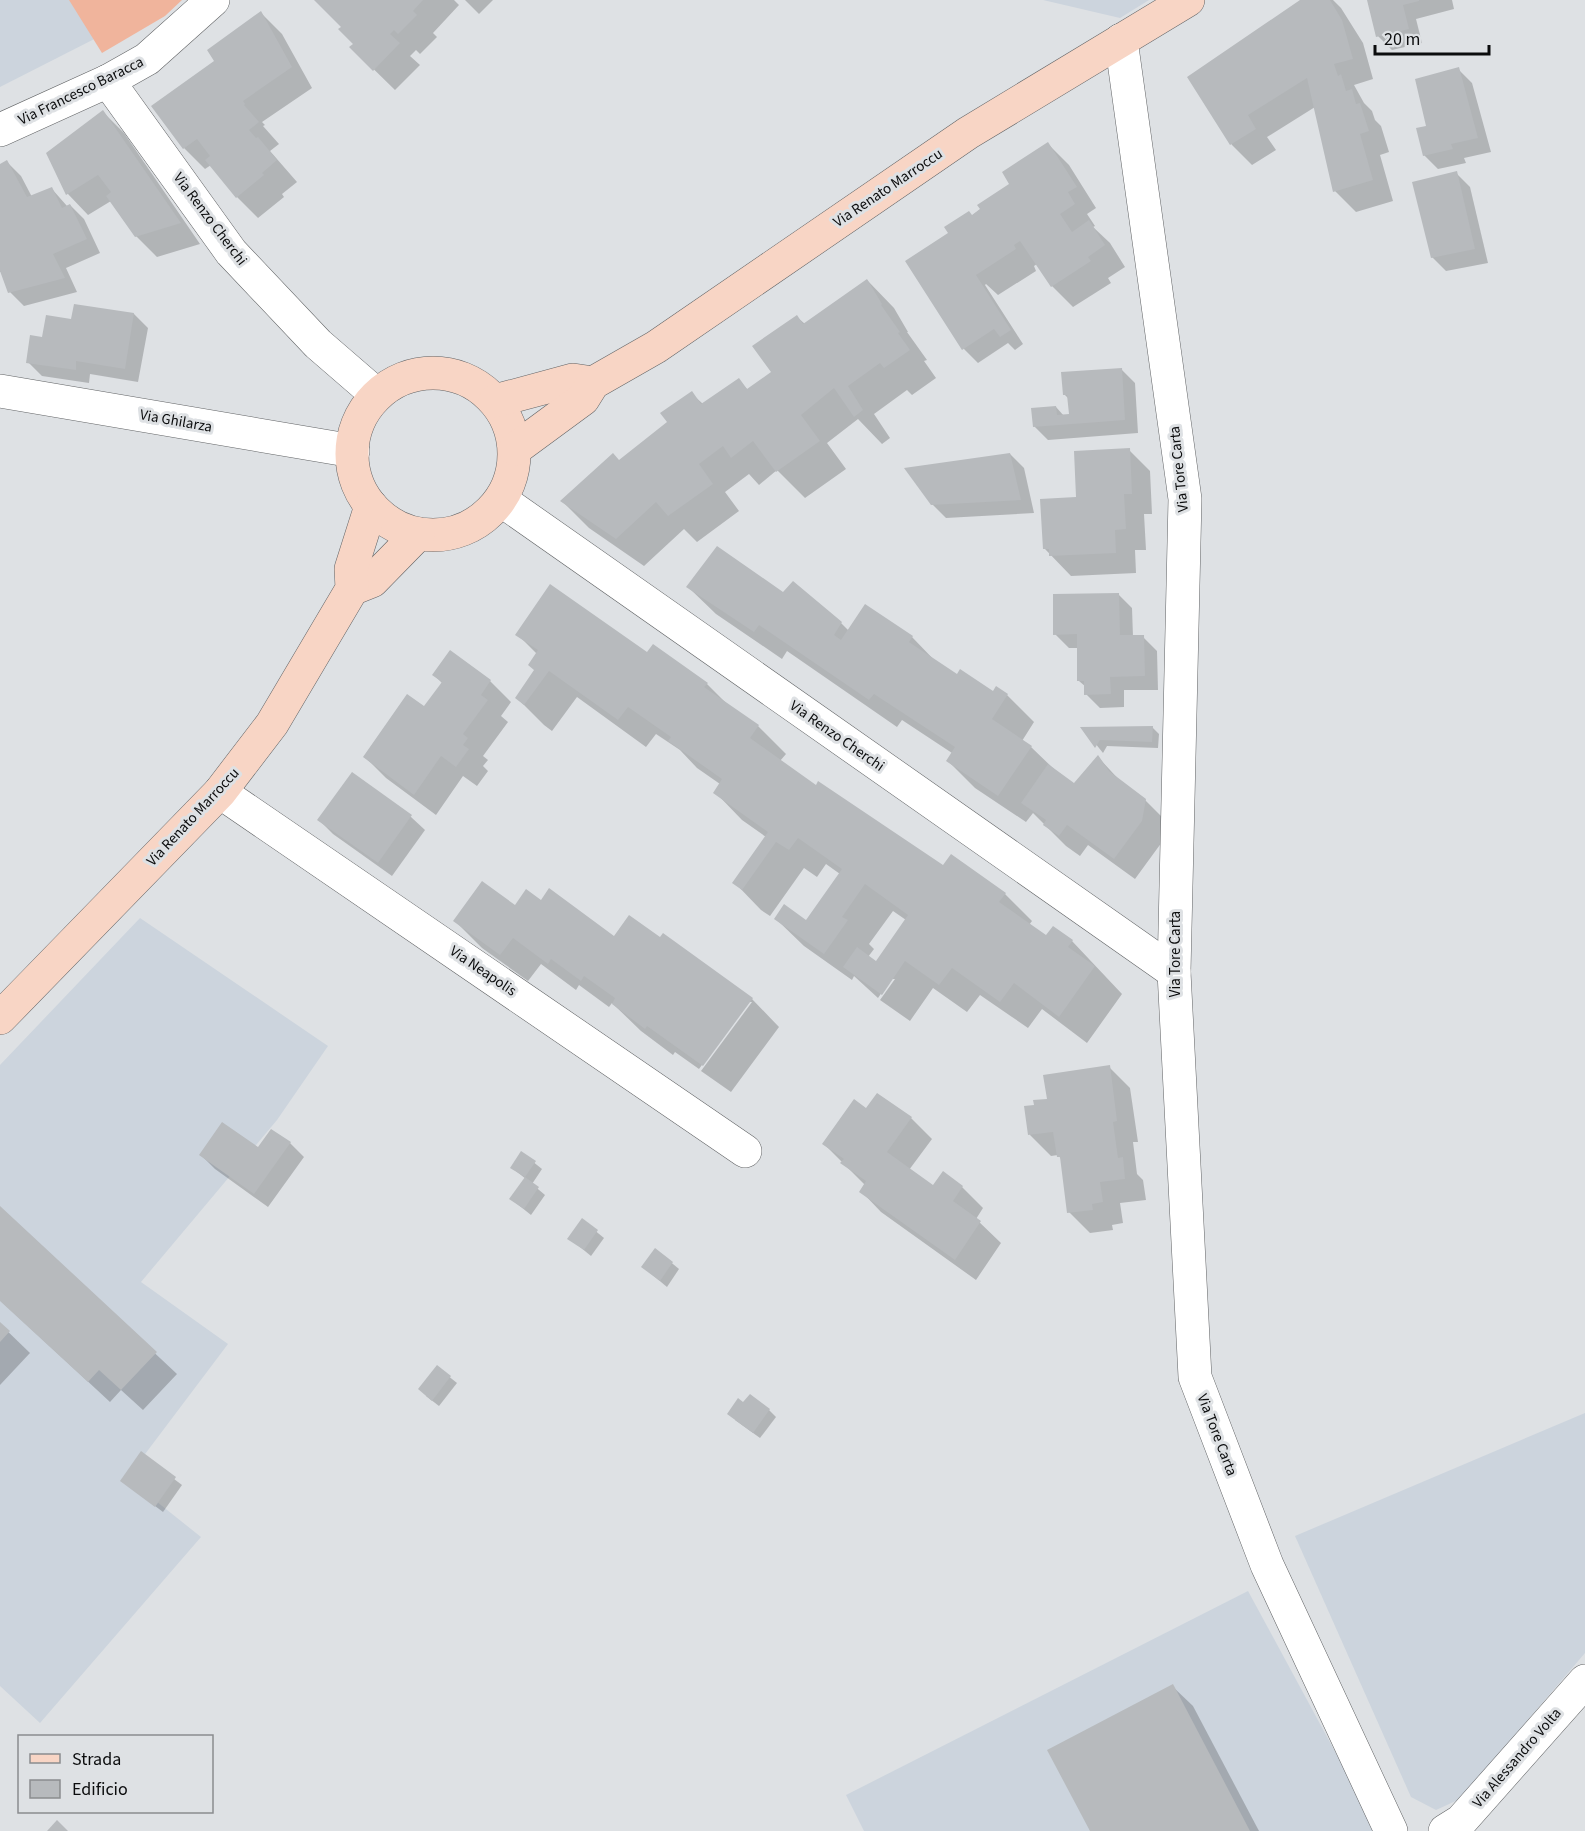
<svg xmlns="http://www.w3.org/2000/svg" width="1585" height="1831" font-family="'Source Sans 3',sans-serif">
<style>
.built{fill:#ccd4dd}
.green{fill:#f0b49c}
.shadow{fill:#0003;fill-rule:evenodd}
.building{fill:#b7babd}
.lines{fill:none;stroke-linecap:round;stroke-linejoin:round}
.minor-casing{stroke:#616365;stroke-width:34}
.secondary-casing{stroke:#616365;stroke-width:34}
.minor{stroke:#fff;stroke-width:33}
.secondary{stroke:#f8d5c5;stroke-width:33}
.labels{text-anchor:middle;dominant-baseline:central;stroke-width:6;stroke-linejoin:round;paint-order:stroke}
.street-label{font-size:15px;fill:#0b0c0d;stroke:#dee1e4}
</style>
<rect width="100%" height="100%" fill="#dee1e4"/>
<g class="built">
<path d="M0,0H171L0,87Z"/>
<path d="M1043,0H1149L1120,18Z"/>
<path d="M140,918L328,1046L277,1120L141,1282L228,1344L127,1478L201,1537L40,1723L0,1686V1065Z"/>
<path d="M1585,1413V1653L1460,1799L1436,1810L1411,1797L1295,1536Z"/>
<path d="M1248,1591L1378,1831H864L846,1795Z"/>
</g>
<path class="green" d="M69,0H182L165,16L102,53Z"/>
<g class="shadow">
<path d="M317,0H454L459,5L433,33L437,37L420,54L416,50L410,56L420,65L395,90L351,47L355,44L343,27Z"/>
<path d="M465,0H493L479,14Z"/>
<path d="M1302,0H1333L1341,8L1363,43L1373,79L1354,85L1364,103L1372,111L1375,120L1381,126L1389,152L1380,155L1393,201L1356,212L1335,191L1315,107L1267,137L1276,150L1252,165L1232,145L1189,77Z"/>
<path d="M1369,0H1452L1454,9L1416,19L1422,43L1392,50L1378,36Z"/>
<path d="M261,13L282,34L312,88L262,122L265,125L263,126L279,144L270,151L297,182L282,194L284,197L258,218L237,197L211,165L205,169L184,148L216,61Z"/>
<path d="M1458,69L1472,83L1491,152L1464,158L1466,163L1438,169L1424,155L1428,127Z"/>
<path d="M103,112L124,133L200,244L157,257L136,236L111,201L88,215L68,194L48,153Z"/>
<path d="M1048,144L1069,165L1096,208L1087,214L1095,226L1093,227L1110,243L1125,267L1108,278L1111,283L1073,307L1052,286L1037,264L1034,266L1036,271L998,295L986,284L985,285L1023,344L1015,350L1008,343L978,363L964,349L950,233L1011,185Z"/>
<path d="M7,162L21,176L32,197L52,189L67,206L70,205L84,219L100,253L66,268L77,292L24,306L10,292L1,272H0V165Z"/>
<path d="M1456,173L1470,187L1488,263L1446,271L1432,257Z"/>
<path d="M867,280L894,308L908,332H907L927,360L924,361L936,378L912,395L907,390L874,414L890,438L882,444L858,419L827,443L846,469L805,498L777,470L759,485L749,474L725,492L739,511L697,542L684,529L644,566L589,528L562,501L619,461L669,423L691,393L703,404L738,380L748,390L773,372L797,317L805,324Z"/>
<path d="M134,314L148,328L138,382L90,374L89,383L42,376L28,362L43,339L72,321Z"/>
<path d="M1121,369L1135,383L1138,433L1048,440L1034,426L1056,407L1064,416L1070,415L1069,399L1064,394Z"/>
<path d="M1129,450L1150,471L1152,514H1144L1146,550H1135L1136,573L1071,576L1045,549Z"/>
<path d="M1010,454L1024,468L1034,513L946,518L932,504Z"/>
<path d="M688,587L784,594L841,623L849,631L912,637L938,664L958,676L993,693L1007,695L1034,722L1022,741L1031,747L1056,771L1074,785L1098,757L1123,784L1145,800L1166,821L1162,842L1135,879L1088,845L1080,856L1066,846L1033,813L1026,822L975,788L948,761L952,753L902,720L897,727L787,651L782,659L716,614Z"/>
<path d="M1118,594L1132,608L1133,637H1143L1157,651L1158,690H1124V707L1100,708L1086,694V687L1079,681V648H1069L1055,634Z"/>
<path d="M517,634L647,654L707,684L728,705L758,726L786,754L780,761L816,787L943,867L1005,894L1032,921L1029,925L1047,937L1072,941L1122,994L1087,1043L1042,1009L1028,1028L980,995L967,1012L933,988L910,1021L880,1000L895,979H891L878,998L854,976L852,980L804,946L776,919L806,922L840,874L826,864L817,877L804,868L770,916L761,910L734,882L766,837L742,820L715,792L720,784L697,768L680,750L656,734L646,747L577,697L552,731L544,725L517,698L535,671L537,654ZM893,911L906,920L877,963L868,957L874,949L869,944Z"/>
<path d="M434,675L490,681L511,702L501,716L508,722L483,756L488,760L483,766L488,771L477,786L463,776L436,815L386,778L365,757L424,709L442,683Z"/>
<path d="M1152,727L1159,734L1158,748L1107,746L1103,753L1083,728Z"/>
<path d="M352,774L411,817L425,830L392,876L333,834L319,820Z"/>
<path d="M541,902L615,938L752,999L779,1027L731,1092L701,1071L752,1002H748L699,1069L675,1052L673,1055L641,1031L612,1003L609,1007L579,985L576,990L541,964L528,981L482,948L455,921Z"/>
<path d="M1109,1067L1130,1088L1138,1142H1133L1137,1174L1143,1180L1146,1200L1120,1203L1123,1223L1112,1225L1113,1230L1090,1233L1069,1212L1062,1160L1058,1155L1051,1156L1030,1135L1035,1107Z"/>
<path d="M867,1110L911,1118L932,1139L909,1170L933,1187L943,1173L962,1187L983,1208L976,1219L1001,1243L976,1280L881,1212L861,1191L865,1185L824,1144Z"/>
<path d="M290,1143L304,1157L268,1207L215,1169L201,1155L258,1149Z"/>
<path d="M522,1153L542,1169L532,1184L545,1195L531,1215L511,1199L526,1179L512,1168Z"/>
<path d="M0,1208L177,1374L143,1410L121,1390L110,1402L0,1300Z"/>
<path d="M582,1220L604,1238L591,1256L569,1238Z"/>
<path d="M656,1250L679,1269L667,1287L643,1267Z"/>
<path d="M0,1324L30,1353L0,1385Z"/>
<path d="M437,1367L457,1383L439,1406L426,1396Z"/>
<path d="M744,1404L769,1410L776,1417L760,1438L735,1420Z"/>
<path d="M141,1454L182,1485L163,1512L122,1481Z"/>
<path d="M1172,1686L1193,1706L1259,1831H1091Z"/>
</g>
<g class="building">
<path d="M314,0H423L413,11L417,15L398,34L394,30L390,34L400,43L373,71L349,47L353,44L338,29L341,27Z"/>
<path d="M1300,0H1330L1342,20L1353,59L1334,64L1338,76L1341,74L1346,91L1352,89L1356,104L1360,103L1369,131L1360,134L1373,180L1333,192L1307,78L1248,115L1256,129L1230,145L1187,77Z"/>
<path d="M1367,0H1419V1L1403,5L1409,29L1376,37Z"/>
<path d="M261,11L292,67L243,101L245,104L244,105L259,122L249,130L256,138L258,137L277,160L262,173L264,175L236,198L205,160L210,156L197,139L183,149L151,106L214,61L207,50Z"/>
<path d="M1459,67L1478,138L1451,144L1453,149L1423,156L1416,128L1426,126L1415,79Z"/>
<path d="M103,110L181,223L135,237L106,196L111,192L98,175L66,195L46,153Z"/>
<path d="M1048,142L1077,187L1068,192L1075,204L1060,214L1072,232L1089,220L1105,245L1088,257L1091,261L1051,287L1020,241L1014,245L1016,249L976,275L1011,330L1000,337L994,329L962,350L905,261L948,233L944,227L969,211L972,215L980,209L977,205L1009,184L1002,172Z"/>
<path d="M7,160L27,197L52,187L62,208L70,204L87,239L53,254L65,278L8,293L0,271V164Z"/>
<path d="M1457,171L1475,249L1431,258L1412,182Z"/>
<path d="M867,279L882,304L881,305L900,332L898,333L910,350L884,368L880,363L848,386L863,410L854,417L834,388L801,415L820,441L776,472L753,441L731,458L723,446L699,464L713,484L668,516L656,502L616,539L560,501L613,453L619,460L667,422L660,413L692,391L701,404L739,378L747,389L771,372L752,346L797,315L803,324Z"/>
<path d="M74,304L134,313L125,369L76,361V370L26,363L30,335L42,337L46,315L71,319Z"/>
<path d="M1122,368L1125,420L1033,427L1031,408L1056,406L1057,415L1069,414L1067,395H1063L1061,372Z"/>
<path d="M1130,448L1132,494H1124L1126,529L1115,530L1116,553L1049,556V549H1043L1040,499L1076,497L1074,451Z"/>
<path d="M1010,453L1021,500L931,505L904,468Z"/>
<path d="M717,546L783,592L793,581L842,622L834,635L841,640L865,604L913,636L909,642L957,674L960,669L993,691L996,686L1008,694L992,719L1032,746L998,796L946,761L955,747L874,694L869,700L759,625L754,632L686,587Z"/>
<path d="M550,584L647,652L653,644L708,683L704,687L759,725L750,738L816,785L818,781L943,865L951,854L1006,893L999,902L1046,935L1053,926L1073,940L1068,947L1095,966L1059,1017L1014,983L1000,1002L952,968L939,985L905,961L882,995L843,967L857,947L876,961L908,915L865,884L842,917L848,920L824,954L774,919L784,904L806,920L842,869L798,838L789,850L776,842L742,890L732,883L768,832L713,793L722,779L668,741L671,737L628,707L618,720L549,671L524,705L515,698L534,670L528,665L538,650L515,635Z"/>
<path d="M1119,593L1120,635H1144L1145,676L1110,677L1111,694L1084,695V681H1077V634L1053,635V594Z"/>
<path d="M450,650L491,680L481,695L488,700L463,734L468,738L463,745L469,749L456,767L441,756L414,795L363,757L407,694L424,706L442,682L432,675Z"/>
<path d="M1153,726L1152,742L1100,740L1095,748L1080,727Z"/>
<path d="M1098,755L1109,771L1146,799L1142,821L1114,859L1067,825L1059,836L1043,825L1046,820L1021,803L1048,764L1074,783Z"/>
<path d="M352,772L412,815L378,863L317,820Z"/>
<path d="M482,881L515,905L526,889L541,900L549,888L614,936L629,915L660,937L663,933L753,998L703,1066L647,1026L645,1029L612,1004L615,998L584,976L581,981L551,959L548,964L513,938L500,955L453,921Z"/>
<path d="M1110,1065L1117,1121L1113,1122L1118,1158L1123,1157L1125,1179L1100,1182L1103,1202L1092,1204L1093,1210L1067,1213L1060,1157H1057L1053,1132L1028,1135L1024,1106L1034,1105L1033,1100L1047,1099L1043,1075Z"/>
<path d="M877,1093L912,1117L887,1152L933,1185L943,1171L963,1186L953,1201L981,1221L955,1260L859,1192L866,1181L840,1163L844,1159L822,1144L854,1099L866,1108Z"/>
<path d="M222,1122L258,1147L271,1129L291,1142L254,1194L199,1155Z"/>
<path d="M521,1151L536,1161L525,1177L510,1168Z"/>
<path d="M525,1177L539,1187L524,1209L509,1199Z"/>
<path d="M0,1206L157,1352L121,1390L99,1370L88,1382L0,1301Z"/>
<path d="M582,1218L598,1230L584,1250L567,1239Z"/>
<path d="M655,1248L673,1262L660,1281L641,1267Z"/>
<path d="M0,1322L10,1331L0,1342Z"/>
<path d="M437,1365L451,1376L432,1401L418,1389Z"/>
<path d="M750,1394L770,1409L753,1433L727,1414L738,1398L743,1402Z"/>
<path d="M141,1451L176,1477L155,1507L120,1481Z"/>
<path d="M1173,1684L1250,1831H1090L1047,1750Z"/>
<path d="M57,1820L68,1831H47Z"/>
</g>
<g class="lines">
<defs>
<g id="minor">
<path d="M1121,40L1185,499L1174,972L1195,1377L1267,1565L1391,1831"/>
<path d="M108,81L231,252L318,344L377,395"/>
<path d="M0,130L108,81L147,59L213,0"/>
<path d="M0,391L353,451"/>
<path d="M501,500L1174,972"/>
<path d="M220,792L745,1151"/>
<path d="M1445,1831L1461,1821L1585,1681"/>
</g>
<g id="secondary">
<circle cx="433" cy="454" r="81"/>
<path d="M495,401L573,380L593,383"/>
<path d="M515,449L583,399L593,383L656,347L968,133L1188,0"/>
<path d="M352,589L372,581L418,534"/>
<path d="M0,1018L220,792L272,724L352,589L351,569L371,506"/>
</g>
</defs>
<use href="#minor" class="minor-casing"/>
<use href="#secondary" class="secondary-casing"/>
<use href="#minor" class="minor"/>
<use href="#secondary" class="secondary"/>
</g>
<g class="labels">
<g class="street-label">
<text transform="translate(81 91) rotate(-26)">Via Francesco Baracca</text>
<text transform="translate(888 188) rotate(-34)">Via Renato Marroccu</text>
<text transform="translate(210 219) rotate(53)">Via Renzo Cherchi</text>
<text transform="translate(176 421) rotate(10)">Via Ghilarza</text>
<text transform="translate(1179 469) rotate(-96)">Via Tore Carta</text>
<text transform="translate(837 736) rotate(35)">Via Renzo Cherchi</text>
<text transform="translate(193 817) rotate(-47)">Via Renato Marroccu</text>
<text transform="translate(1175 954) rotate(-90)">Via Tore Carta</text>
<text transform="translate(483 971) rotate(34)">Via Neapolis</text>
<text transform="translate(1217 1435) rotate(69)">Via Tore Carta</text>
<text transform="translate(1517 1758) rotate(-49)">Via Alessandro Volta</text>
</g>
</g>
<rect x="18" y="1735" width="195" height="78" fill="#dee1e4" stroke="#8a8c8e" stroke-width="1.5"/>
<rect x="30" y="1754" width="30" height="9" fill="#f8d5c5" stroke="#8a8c8e" stroke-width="1.5"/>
<text x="72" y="1765" font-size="18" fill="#0b0c0d">Strada</text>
<rect x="30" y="1780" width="30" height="18" fill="#b7babd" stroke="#8a8c8e" stroke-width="1.5"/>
<text x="72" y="1795" font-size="18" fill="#0b0c0d">Edificio</text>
<path d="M1375 45v9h114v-9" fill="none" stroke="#0b0c0d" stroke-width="3"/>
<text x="1384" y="45" font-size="18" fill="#0b0c0d" stroke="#dee1e4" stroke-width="4.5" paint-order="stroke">20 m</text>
</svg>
